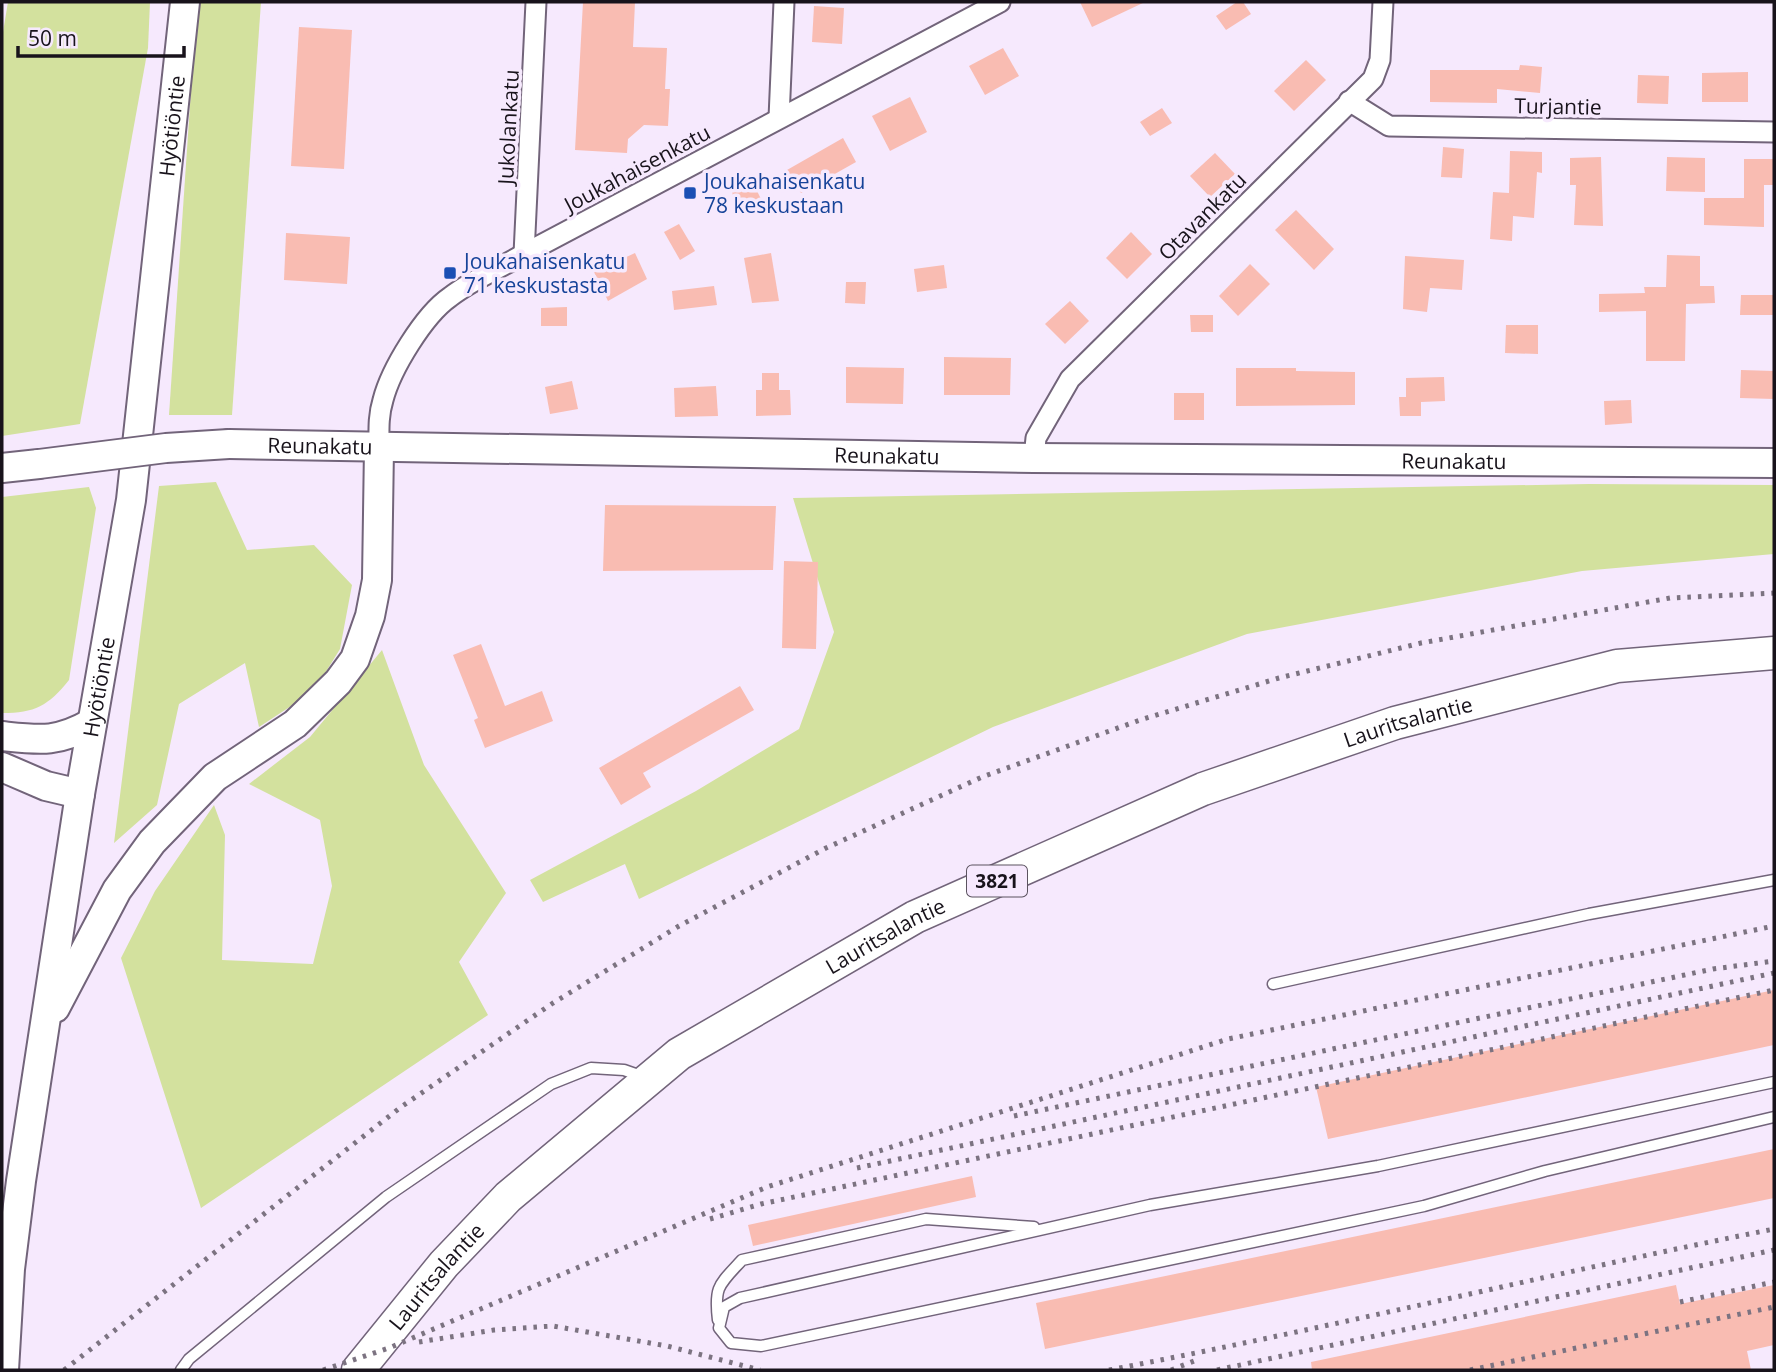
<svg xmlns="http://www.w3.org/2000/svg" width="1776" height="1372" font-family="'Open Sans',sans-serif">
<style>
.green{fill:#d3e19e}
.building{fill:#f9bcb2}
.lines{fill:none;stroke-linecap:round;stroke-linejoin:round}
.lane-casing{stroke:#72647a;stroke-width:13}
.street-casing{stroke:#72647a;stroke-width:23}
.secondary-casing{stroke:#72647a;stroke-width:32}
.primary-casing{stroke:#72647a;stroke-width:35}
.lane{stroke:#fff;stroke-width:10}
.street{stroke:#fff;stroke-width:19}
.secondary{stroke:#fff;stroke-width:28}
.primary{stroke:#fff;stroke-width:32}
.rail{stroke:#7c7381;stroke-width:5;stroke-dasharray:3.5 7;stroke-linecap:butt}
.secondary-bridge-casing{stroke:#72647a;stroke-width:32;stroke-linecap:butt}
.secondary-bridge{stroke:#fff;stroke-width:28}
.transit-dot{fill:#1a4fb4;stroke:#f6e9fd;stroke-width:2.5}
.labels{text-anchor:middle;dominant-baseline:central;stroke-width:7;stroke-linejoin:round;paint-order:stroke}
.shield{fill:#f6e9fd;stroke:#5b535f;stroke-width:2}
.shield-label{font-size:19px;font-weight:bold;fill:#18131b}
.street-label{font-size:21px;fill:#18131b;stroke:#f6e9fd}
.transit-label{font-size:21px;fill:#164399;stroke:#f6e9fd;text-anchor:start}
</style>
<rect width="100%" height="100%" fill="#f6e9fd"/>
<g class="green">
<path d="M8,2H150L148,48L80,424L2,436V38Z"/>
<path d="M197,2H261L232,415H169Z"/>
<path d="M216,482L247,550L314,545L352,585L340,649L314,691L259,727L245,663L179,704L157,805L114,843L159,486Z"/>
<path d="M1589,484L1774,485V554L1582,571L1247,634L993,727L639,899L625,864L543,902L530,880L696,791L799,729L834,632L793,498Z"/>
<path d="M89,487L96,508L69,680C48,706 35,713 2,713V497Z"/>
<path d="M382,650L424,765L506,893L459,962L488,1015L201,1208L121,958L155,891L214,805L225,835L222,960L313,964L332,886L320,820L249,784L310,737Z"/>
</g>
<g class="building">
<path d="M583,2H635L633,47L667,48L665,89H670L668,126L644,125L628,139L627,153L575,150Z"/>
<path d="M1080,2H1145L1092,27Z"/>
<path d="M1237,2H1243L1251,14L1226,30L1216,16Z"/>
<path d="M814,6L844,8L842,44L812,42Z"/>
<path d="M299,27L352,30L344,169L291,166Z"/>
<path d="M1003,48L1019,76L985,95L969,66Z"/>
<path d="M1306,60L1326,80L1294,111L1274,91Z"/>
<path d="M1520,65L1542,67L1540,93L1497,89V103L1430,102V70H1519Z"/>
<path d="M1748,72V102H1702V73Z"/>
<path d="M1638,75L1669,76L1668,104L1637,103Z"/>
<path d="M910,97L927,132L890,151L872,116Z"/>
<path d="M1162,108L1172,123L1150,136L1140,122Z"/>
<path d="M843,138L856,162L801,193L787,170Z"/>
<path d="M1443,147L1464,149L1462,178L1441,177Z"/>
<path d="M1510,151L1542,152V173L1537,172L1534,218L1513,216L1512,241L1490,239L1493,192L1509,193Z"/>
<path d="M1215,153L1235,174L1210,197L1190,176Z"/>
<path d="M1601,157L1603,226L1574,225L1576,185H1570V158Z"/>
<path d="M1667,157L1705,158V192L1666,191Z"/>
<path d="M1744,159H1774V185H1764V227L1704,225V198H1744Z"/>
<path d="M752,181L763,203L737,216L732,191Z"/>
<path d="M1296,210L1334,249L1314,270L1275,230Z"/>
<path d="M679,224L695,251L680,260L664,232Z"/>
<path d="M1131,232L1152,254L1127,279L1106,258Z"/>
<path d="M286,233L350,237L347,284L284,280Z"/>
<path d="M635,253L647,279L608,301L594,272Z"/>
<path d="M771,253L779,301L752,303L744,258Z"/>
<path d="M1667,255L1700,256V286H1714L1715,303L1686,304L1685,361H1646V311L1599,312V294L1645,293L1644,287H1666Z"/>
<path d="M1405,256L1464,260L1462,290L1430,288L1427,312L1403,309Z"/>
<path d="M1250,264L1270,284L1238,316L1219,296Z"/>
<path d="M944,265L947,288L917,292L914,269Z"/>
<path d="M846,282H866L865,304L845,303Z"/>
<path d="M714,286L717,305L674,310L672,291Z"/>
<path d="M1741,295H1774V315H1740Z"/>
<path d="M1070,301L1089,321L1065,344L1045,324Z"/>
<path d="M567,307V326H541V308Z"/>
<path d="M1190,315H1213V332H1191Z"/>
<path d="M1506,325H1538V354L1505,353Z"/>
<path d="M944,357L1011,358L1010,395H944Z"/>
<path d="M846,367L904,368L903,404L846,403Z"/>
<path d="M1236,368H1296V371L1355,372V405L1236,406Z"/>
<path d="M1741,370L1774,371V399L1740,398Z"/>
<path d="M762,373H779V390H790L791,415L756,416V390H762Z"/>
<path d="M1444,377L1445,401L1421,402V416H1400L1399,397H1406V378Z"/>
<path d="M572,381L578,409L550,414L545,387Z"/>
<path d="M716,386L718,416L675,417L674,388Z"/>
<rect x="1174" y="393" width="30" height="27"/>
<path d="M1631,400L1632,423L1605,425L1604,401Z"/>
<path d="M605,505L776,506L773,570L603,571Z"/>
<path d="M784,561L818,562L816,649L782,648Z"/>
<path d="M481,644L505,706L542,691L553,721L485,748L474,720L478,718L453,655Z"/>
<path d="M740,686L754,710L643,773L651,787L621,805L599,768Z"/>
<path d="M1774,990V1045L1328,1139L1316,1087Z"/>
<path d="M1774,1149V1198L1045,1349L1036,1303Z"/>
<path d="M972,1176L976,1197L753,1246L748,1225Z"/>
<path d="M1676,1285L1680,1304L1774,1285V1345L1747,1351L1751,1370H1312L1311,1362Z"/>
</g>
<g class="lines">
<defs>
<g id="lane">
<path d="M1273,984L1589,914L1774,880"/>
<path d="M1774,1082L1378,1166L1150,1205L740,1298L724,1307L719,1328L731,1343L761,1346L1424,1206L1545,1171L1774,1117"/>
<path d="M718,1320C714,1286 719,1285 742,1260L926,1219L1034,1227"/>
<path d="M181,1370L189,1359L386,1197L551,1084L591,1068L624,1070L644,1077"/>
</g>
<g id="street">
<path d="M1349,101L1389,126L1774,132"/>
<path d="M779,118L784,2"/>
<path d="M524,254L536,2"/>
<path d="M379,448C379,431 378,416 383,400C391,369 424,315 450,297C472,280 500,268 524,254L1000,2"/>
<path d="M1034,458L1036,438L1070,379L1373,79L1380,60L1383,2"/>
</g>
<g id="secondary">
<path id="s1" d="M229,444L1034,458L1774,463"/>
<path d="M2,468L39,464"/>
<path d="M2,736C40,740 57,743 92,723"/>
<path d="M2,767L46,786L80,794"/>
<path d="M55,1008L117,890L152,842L215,777L295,724L338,682L355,659L370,616L377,580L379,448"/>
<path id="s2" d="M4,1370L10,1269L21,1181L80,794L131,500L185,2"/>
</g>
<g id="primary">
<path id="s3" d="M358,1370L444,1264L508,1197L679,1054L915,917L1203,789L1395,723L1617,666L1774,653"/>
</g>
</defs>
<use href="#lane" class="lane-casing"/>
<use href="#street" class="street-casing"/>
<use href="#secondary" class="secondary-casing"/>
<use href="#primary" class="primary-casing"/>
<use href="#lane" class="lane"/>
<use href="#street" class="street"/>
<use href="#secondary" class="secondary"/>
<use href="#primary" class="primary"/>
<g class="rail">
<path d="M1014,1116L1713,969L1774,961"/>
<path d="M857,1168L1774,973"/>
<path d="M710,1219L761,1204L1774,990"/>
<path d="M1680,1302L1774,1282"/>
<path d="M419,1342L494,1330L553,1326L667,1346L760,1370"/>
<path d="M64,1370L401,1107L553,1003L679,926L826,848L982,777L1140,720L1279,678L1421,643L1670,598L1774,593"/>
<path d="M323,1370L389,1348L767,1187L1228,1039L1774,926"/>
<path d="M1109,1370C1331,1328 1552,1273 1774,1229"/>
<path d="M1171,1370L1194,1361"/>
<path d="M1217,1370L1774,1250"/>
<path d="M1470,1370L1774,1307"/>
</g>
<defs>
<path id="secondary-bridge" d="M39,464L166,448L229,444"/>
</defs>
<use href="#secondary-bridge" class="secondary-bridge-casing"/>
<use href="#secondary-bridge" class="secondary-bridge"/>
</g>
<g class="transit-dot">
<rect x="683" y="186" width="14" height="14" rx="3.5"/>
<rect x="443" y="266" width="14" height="14" rx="3.5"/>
</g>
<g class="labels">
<rect class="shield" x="967" y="865.5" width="60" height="31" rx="5"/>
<g class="shield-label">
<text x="997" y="881">3821</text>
</g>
<g class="street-label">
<text transform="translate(1558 106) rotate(1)">Turjantie</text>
<text stroke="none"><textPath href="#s2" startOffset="1256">Hyötiöntie</textPath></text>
<text transform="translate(508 127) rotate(-87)">Jukolankatu</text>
<text transform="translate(637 168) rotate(-28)">Joukahaisenkatu</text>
<text transform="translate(1202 216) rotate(-45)">Otavankatu</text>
<text stroke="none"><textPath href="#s1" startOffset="91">Reunakatu</textPath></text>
<text stroke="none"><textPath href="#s1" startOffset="658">Reunakatu</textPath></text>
<text stroke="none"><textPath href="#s1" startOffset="1225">Reunakatu</textPath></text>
<text stroke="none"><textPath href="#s2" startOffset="690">Hyötiöntie</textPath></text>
<text stroke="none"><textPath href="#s3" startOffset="1256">Lauritsalantie</textPath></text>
<text stroke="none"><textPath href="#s3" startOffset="690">Lauritsalantie</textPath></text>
<text stroke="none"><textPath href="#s3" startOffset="122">Lauritsalantie</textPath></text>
</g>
<g class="transit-label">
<text x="704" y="181">Joukahaisenkatu<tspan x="704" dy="24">78 keskustaan</tspan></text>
<text x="464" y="261">Joukahaisenkatu<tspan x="464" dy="24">71 keskustasta</tspan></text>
</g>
</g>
<rect width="1776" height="1372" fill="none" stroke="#18131b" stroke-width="7"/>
<path d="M18 46v10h166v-10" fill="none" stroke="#18131b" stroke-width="3.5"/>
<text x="28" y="46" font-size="21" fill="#18131b" stroke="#f6e9fd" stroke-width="5" paint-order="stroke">50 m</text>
</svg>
